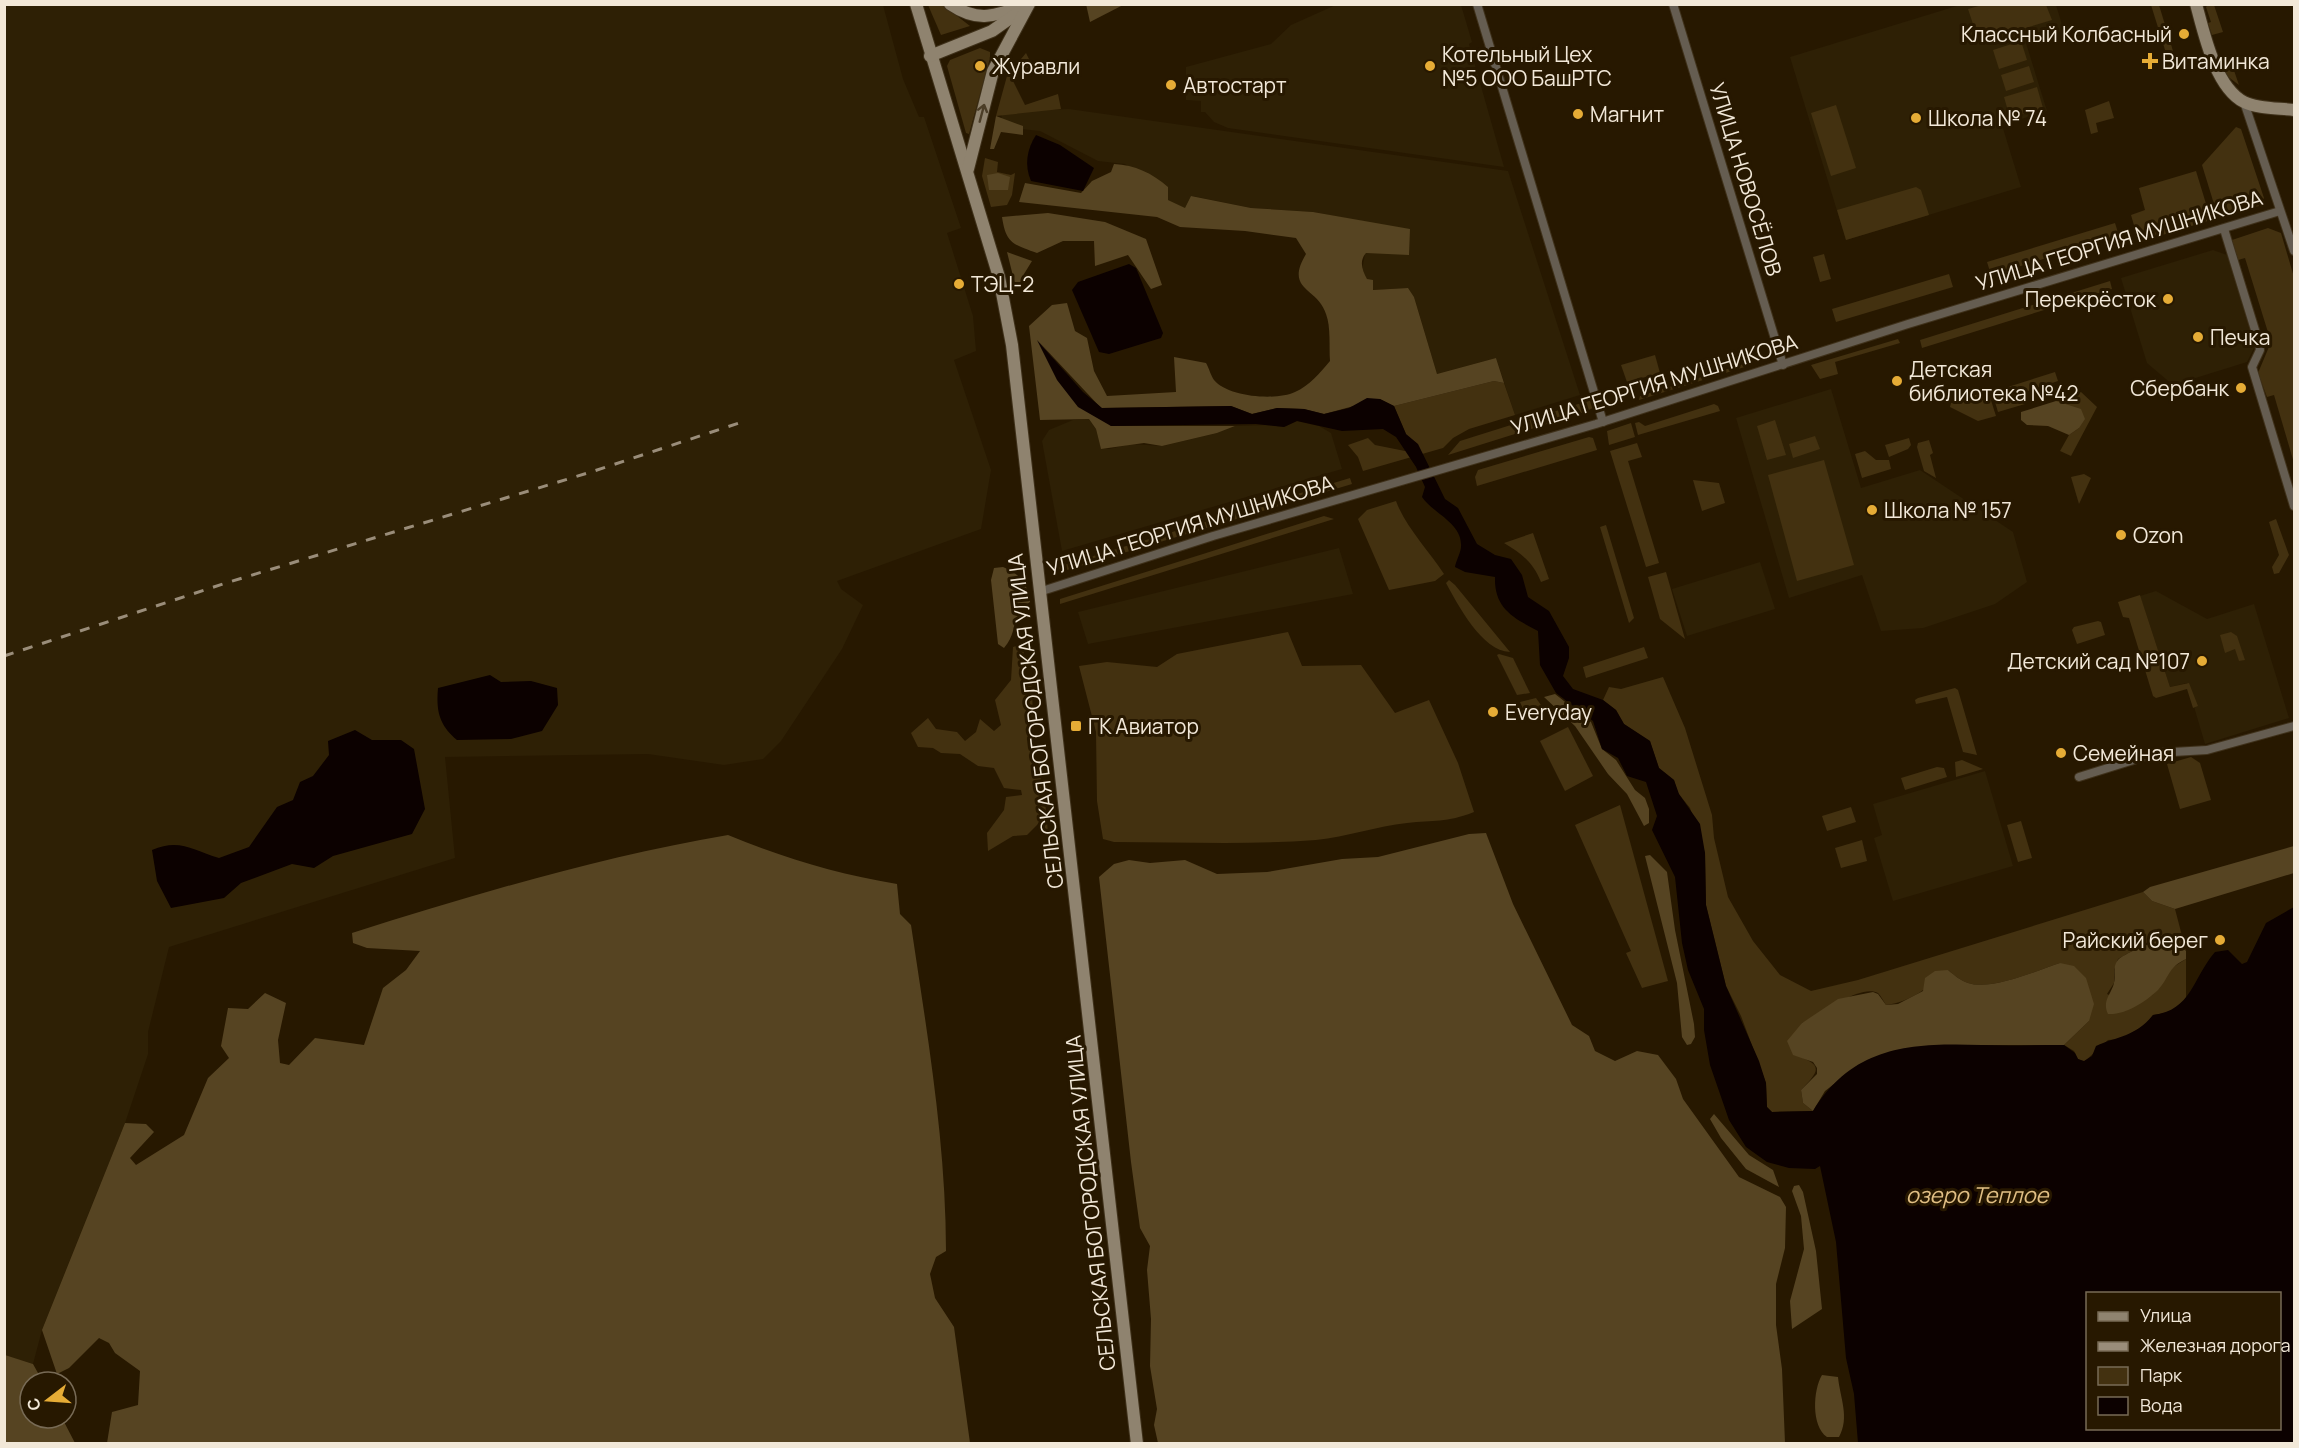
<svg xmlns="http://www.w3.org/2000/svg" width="2299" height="1448" font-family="Manrope,sans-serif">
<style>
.built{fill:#2e2005}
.green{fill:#433110}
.forest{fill:#564422}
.water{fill:#0c0100;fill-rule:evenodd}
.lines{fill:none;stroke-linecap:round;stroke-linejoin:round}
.street-casing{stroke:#3f311a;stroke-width:10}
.secondary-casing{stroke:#3f311a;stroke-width:14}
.street{stroke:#655d51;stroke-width:8}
.secondary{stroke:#8f836f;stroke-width:12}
.rail{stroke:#9a8d7a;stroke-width:3;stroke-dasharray:10 10;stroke-linecap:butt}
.oneway{stroke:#4b3d27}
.poi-dot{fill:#e6ac36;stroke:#271800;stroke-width:2}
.labels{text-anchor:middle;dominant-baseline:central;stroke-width:6;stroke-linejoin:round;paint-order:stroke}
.poi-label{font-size:21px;fill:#f2e8d8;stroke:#271800;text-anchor:start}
.street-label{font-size:21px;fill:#f2e8d8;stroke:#271800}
.water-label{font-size:22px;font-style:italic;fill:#e1bf84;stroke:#271800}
</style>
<rect width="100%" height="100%" fill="#271800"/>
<g class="built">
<path d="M1338,4L1461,5L1472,42L1469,44L1504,167L1228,128L1214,122L1205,112H1201V101L1186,100V67L1271,44L1291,25Z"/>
<path d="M4,5H883L903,79L919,117H924L961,228L947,233L973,316L976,351L954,360L991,470L981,529L837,581L841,589L863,605L842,649L781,741L763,759L724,765L648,754L445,757L455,858L169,947L148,1032V1054L125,1123L42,1330L33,1364L4,1355Z"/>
<path d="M1960,5H2056L2064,31L2026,43L2047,111L2002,125L2021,187L1846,240L1790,57Z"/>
<path d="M1069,109L1508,171L1580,395L1515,415L1496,358L1437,374L1414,297L1407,288L1373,290L1362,270L1371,223L1313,212L1251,208L1192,196L1186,209L1168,200L1125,164L1098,161L1040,131L1000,127L1002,112Z"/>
<path d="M2213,250L2227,255L2255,346L2247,362L2173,385L2147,363L2121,278Z"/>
<path d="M1831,389L1861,488L1920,470L2013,532L2027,582L1995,604L1923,628L1881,631L1862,575L1789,598L1736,418Z"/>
<path d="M1089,419L1096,429L1101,448L1109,449L1131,444L1162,446L1217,433L1235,426L1270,425L1284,427L1297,421L1319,426L1331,433L1342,469L1062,551L1042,441L1049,430L1073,420Z"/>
<path d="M1339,548L1353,594L1088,644L1078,612Z"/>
<path d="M1760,562L1775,609L1687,636L1672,589Z"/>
<path d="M2156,591L2207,619L2254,604L2289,718L2205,744L2187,683L2170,687L2140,596Z"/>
<path d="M1985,771L2013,866L1893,901L1874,838L1882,835L1873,804Z"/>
</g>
<g class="green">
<path d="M928,5H943L970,26L941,35Z"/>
<path d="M1982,5H2046L2052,20L1979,42L1968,9Z"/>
<path d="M2151,5H2159L2173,51L2166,53Z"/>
<path d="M2208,5H2214L2223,32L2212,35L2208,23L2211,22L2206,7Z"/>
<path d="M2021,41L2027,60L1999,69L1993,50Z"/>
<path d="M980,48L990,52V58L969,134L966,133L947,66L950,60Z"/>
<path d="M1026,53L1031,63L1030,67L1010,75L1025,105L1058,94L1061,109L996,116L1007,76Z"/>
<path d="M2229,56L2239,85L2223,73L2219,59Z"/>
<path d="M2029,66L2034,82L2006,91L2001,75Z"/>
<path d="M2037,87L2043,108L2010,118L2004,97Z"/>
<path d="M2109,101L2114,118L2096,123L2098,132L2091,134L2085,110Z"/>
<path d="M1836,105L1856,168L1831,176L1811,113Z"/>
<path d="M2236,127L2241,129L2264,198L2259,206L2218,217L2202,165Z"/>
<path d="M985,158L998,162L997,172L1011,175L1015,173L1012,195L1007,205L991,207L982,176Z"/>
<path d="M2196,171L2211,220L2143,241L2138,239L2131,215L2145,210L2139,188Z"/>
<path d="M1916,187L1921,190L1929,215L1846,240L1837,210Z"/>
<path d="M2115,223L2119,236L1991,275L1987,262Z"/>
<path d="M2268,228L2281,233L2294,277V463L2274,395L2267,397L2258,373L2271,342L2245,258L2238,260L2232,240Z"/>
<path d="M1824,254L1831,279L1820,282L1813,257Z"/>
<path d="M1949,274L1953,287L1836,322L1832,309Z"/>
<path d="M2110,281L2112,289L1922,348L1920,340Z"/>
<path d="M1898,339L1900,343L1835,362L1838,374L1820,379L1811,365Z"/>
<path d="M1655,355L1660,373L1627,382L1621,365Z"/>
<path d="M1750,362L1751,365L1639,400L1640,396Z"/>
<path d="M2055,372L2058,381L2022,393L2025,404L1998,412L1992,392Z"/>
<path d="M1494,381L1504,383L1515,415L1469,429L1453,438L1443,448L1363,471L1358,457L1348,445L1368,438L1375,445L1405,451L1406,434L1394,406Z"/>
<path d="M1988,391L1996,416L1978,421L1950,407L1951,403Z"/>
<path d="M2081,392L2097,407L2071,456L2060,451L2069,435L2079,428L2056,401Z"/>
<path d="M1591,400L1593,408L1582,413L1448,455L1460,441Z"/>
<path d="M1714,404L1718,406L1720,411L1638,435L1635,423L1639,422L1645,426Z"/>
<path d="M1775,420L1786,455L1767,460L1757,426Z"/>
<path d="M1631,423L1635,437L1609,445L1607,431Z"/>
<path d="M1815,436L1820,449L1793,458L1789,444Z"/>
<path d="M1589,437L1593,438L1597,450L1477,486L1475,477L1478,470Z"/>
<path d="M1909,438L1911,445L1908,449L1889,457L1885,445Z"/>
<path d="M1929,440L1933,453L1930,455L1936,478L1924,471L1917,447L1918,443Z"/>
<path d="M1637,443L1642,457L1628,461L1659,563L1646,567L1610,451Z"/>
<path d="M1865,451L1876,460H1889L1891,469L1862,478L1855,454Z"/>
<path d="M1824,460L1854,565L1797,581L1768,475Z"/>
<path d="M2084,474L2091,478L2079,504L2071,477Z"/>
<path d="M1350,478L1352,484L1057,573V567Z"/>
<path d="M1693,480L1719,483L1725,503L1702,511Z"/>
<path d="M1396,501C1405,526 1429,551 1444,574L1435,581L1389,590L1358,519L1367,510Z"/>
<path d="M1324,516L1334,519L1060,604V599Z"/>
<path d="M2276,519L2289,555L2279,573L2274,574L2272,567L2279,555L2269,522Z"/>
<path d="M1606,525L1634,618L1629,623L1600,527Z"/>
<path d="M1533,533L1549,579L1541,582C1533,562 1522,554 1504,543Z"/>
<path d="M1666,572L1685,639L1660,619L1648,577Z"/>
<path d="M1449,580L1455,585L1510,652C1482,651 1458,605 1446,583Z"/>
<path d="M2140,595L2170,687L2189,683L2198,706L2193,708L2187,689L2156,698L2153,696L2129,618L2123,617L2118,602Z"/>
<path d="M2098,621L2101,622L2105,635L2077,644L2072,630L2074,627Z"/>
<path d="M1288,632L1302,666L1361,665L1395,713L1429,700L1458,763L1474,812C1446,823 1434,820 1407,823C1377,826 1347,837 1316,840C1249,845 1182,842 1114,842L1103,839L1097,801L1096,732L1079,666L1107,662L1157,667L1177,654Z"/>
<path d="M2231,632L2237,636L2245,660L2239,661L2235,649L2225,653L2220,635Z"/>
<path d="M1023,644L1026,680L1032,687L1034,757L1044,789L1048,833L1039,823L1027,835L1013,836L988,851L987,833L1004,810L1006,797L1022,795L1021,790L1004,788L994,768L978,766L960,754L941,753L933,748L918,747L911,733L928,718L936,729L957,732L965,741L976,732L980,719L994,731L1001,725L995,700L1011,680L1013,647Z"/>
<path d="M1644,647L1648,658L1586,678L1583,667Z"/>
<path d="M1499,654L1513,658L1530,693L1517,695L1497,655Z"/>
<path d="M1663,677L1685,728L1712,815L1714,838L1728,897L1753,941L1780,975L1811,991L1858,980L2143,892L2152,901L2175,909L2186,951L2174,941L2148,942L2118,959L2114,970V983L2107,994L2135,1006L2158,989L2170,969L2186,959V999C2176,1010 2168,1013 2153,1015L2146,1024L2122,1039L2108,1040L2084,1062L2078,1059L2074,1051L2064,1045L2089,1021L2060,963C2036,971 1991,991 1968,983C1961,981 1954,975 1948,970C1929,986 1912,1002 1886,1005C1884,1002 1881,996 1878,993C1861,983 1817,1016 1802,1023L1793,1054C1823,1065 1821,1069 1801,1090L1803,1103L1813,1111L1772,1112L1767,1107L1766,1083L1741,1016L1726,986L1706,905L1705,853L1690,808L1678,793L1674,780L1659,768L1650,741L1624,724L1616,710L1603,700L1609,687L1621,689Z"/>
<path d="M1955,688L1958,690L1977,755L1963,752L1947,697L1916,704L1915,700L1918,698Z"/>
<path d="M1536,698L1543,708L1527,718L1520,702Z"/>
<path d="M1568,727L1593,776L1565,791L1540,741Z"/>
<path d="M2191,757L2200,763L2211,800L2180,809L2167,764Z"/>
<path d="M1962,760L1983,769L1956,777L1955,762Z"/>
<path d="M1937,767L1944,768L1947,777L1905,790L1901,778Z"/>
<path d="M1620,805L1668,981L1642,988L1626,953L1631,951L1575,825Z"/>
<path d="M1851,807L1856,822L1827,831L1822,816Z"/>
<path d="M2021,821L2032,858L2018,862L2007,825Z"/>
<path d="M1862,840L1867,861L1841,868L1835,848Z"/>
</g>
<g class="forest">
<path d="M1086,4H1123V5L1090,22Z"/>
<path d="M996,116L1023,126V135L1001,132L994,149H990Z"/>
<path d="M1114,164C1135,165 1152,173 1168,187V200L1185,208L1191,196L1251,208L1313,212L1410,229L1409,255L1366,253C1359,261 1362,270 1367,279L1373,280V290L1408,288L1414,297L1437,374L1496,358L1504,383L1494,381L1394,406L1380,399L1324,414L1304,409L1277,408L1252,414L1231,406L1101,408L1039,342L1111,426H1235L1217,433L1162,446L1144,443L1101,449L1096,429L1089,419L1040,420L1029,326L1052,305L1067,303L1075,331L1087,338L1094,371L1107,396L1176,392L1174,357L1206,363C1209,368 1211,376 1214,380C1228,397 1276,401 1295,392C1309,386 1320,373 1330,361C1329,347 1331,327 1326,314C1318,287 1284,291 1306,254L1296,238L1245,231L1180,227L1157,217L1019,202L1025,183L1081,193L1092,181L1111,172Z"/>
<path d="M998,173L1010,177L1008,190H989L987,175Z"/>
<path d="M1048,213L1105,222L1146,239L1162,285L1151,289L1128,255L1095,266L1094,241H1063L1037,253C1012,244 1006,243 1002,217Z"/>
<path d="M1007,252L1032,261L1024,274V284L1016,288Z"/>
<path d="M2056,401L2081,409L2085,419L2079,428L2069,435L2048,426L2027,425L2021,420V412Z"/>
<path d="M1003,567C1021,575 1027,582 1030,602C1009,617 1019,631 1004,648L998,644L991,580L994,568Z"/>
<path d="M1555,694L1591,722L1602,749L1616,760L1635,790L1645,798L1649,809V823L1644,826L1627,794L1608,774L1575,726L1544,697Z"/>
<path d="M1486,833L1513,904L1572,1025L1589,1036L1595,1051L1615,1061L1637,1051L1658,1055L1676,1079L1683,1099L1739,1177L1780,1197L1786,1207L1785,1248L1776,1284V1325L1782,1369L1785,1443H1158L1154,1425L1157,1409L1150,1366L1151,1319L1147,1270L1150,1246L1140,1228L1131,1162L1099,877L1114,864L1129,860L1150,863L1185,860L1217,874L1267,872L1342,859L1378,857L1469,834Z"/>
<path d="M728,835C784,858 837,874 897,884L900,914L911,925C927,1033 946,1142 946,1251L936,1257L930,1274L935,1298L954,1327L970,1443H107L112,1412L138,1405L140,1371L115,1353L109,1343L99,1338L69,1368L57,1374L42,1330L125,1123L146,1124L154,1132L130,1158L136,1165L184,1135L208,1078L229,1058L221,1046L228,1008L248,1009L265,993L286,1003L278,1040L280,1063L289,1065L315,1038L364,1045L383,988L406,970L420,951L367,948L353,943L352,933C475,894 600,857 728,835Z"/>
<path d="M2294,846V873L2175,909L2152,901L2143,892L2150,887Z"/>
<path d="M1650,855L1667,872L1675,930L1694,1024L1695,1037L1691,1044L1687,1045L1682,1037L1677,983L1645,856Z"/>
<path d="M2161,940L2174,941L2186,951V959C2167,968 2170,977 2158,990C2145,1002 2126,1015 2108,1014C2102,1000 2111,995 2114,983C2116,976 2112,966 2118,960C2123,954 2153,942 2161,940Z"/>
<path d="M2060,963L2074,966L2086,978L2094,1004L2089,1021L2064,1045H1981L1852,1070L1825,1091L1813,1111L1803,1103L1801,1090L1817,1074V1068L1813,1062L1793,1055L1787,1041L1802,1023L1838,999L1873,992L1878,994L1886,1005L1898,1004L1923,991L1925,978L1935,971L1948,970C1954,975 1961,981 1968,983C1991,991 2036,971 2060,963Z"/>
<path d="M1714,1114L1749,1155L1773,1170L1779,1187L1746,1169L1721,1138L1710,1119Z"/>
<path d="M1799,1185L1803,1192L1816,1251L1822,1309L1792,1329L1790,1301L1804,1249L1801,1216L1792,1191L1794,1186Z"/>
<path d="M5,1355L33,1364L43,1382H30V1418H62L75,1443H5Z"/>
<path d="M1822,1375L1838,1377C1840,1398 1850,1417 1839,1437H1827C1811,1426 1813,1390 1822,1375Z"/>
</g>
<g class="water">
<path d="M1036,135L1060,145L1094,168L1083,191L1031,181C1024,165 1027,149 1036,135Z"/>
<path d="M1129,264L1136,268L1163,333L1161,338L1109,354L1099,352L1072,290L1078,282Z"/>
<path d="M1037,340L1083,392L1102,408L1231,406L1252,414L1277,408L1304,409L1324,414L1349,408L1367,398L1380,399L1394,406L1406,434L1418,444L1445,499L1458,508L1477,544L1495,555L1511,559L1522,575L1528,597L1549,611L1569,647V658L1563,676L1573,689L1603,700L1616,710L1624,724L1650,741L1659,768L1674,780L1679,794L1700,824L1705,853L1706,905L1726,986L1759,1061L1766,1083L1767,1107L1772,1112L1813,1111C1854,1045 1912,1043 1981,1045C2009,1046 2036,1045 2064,1045L2075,1053L2078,1059L2084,1061L2092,1056L2096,1046C2118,1036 2135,1037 2153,1015C2192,1010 2192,979 2215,952L2228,950L2242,964L2247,962L2266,923L2294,907V1443H1858L1854,1394L1846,1358L1836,1242L1820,1166L1815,1169L1789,1168L1767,1162L1746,1147L1729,1120L1710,1065L1704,1030V1009L1688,970L1682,943L1675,877L1652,830L1657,816L1646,782L1627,776L1618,758L1602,749L1593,721L1556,693L1540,665L1538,631C1513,618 1494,608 1495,577L1465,572L1455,567C1456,560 1462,551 1461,544C1461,523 1433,513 1422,497L1425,487L1416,467L1396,437L1383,429L1342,431L1297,421L1284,427L1256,424L1111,426L1078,407L1057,380ZM2088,1294H2280V1428H2088Z"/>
<path d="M490,675L501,682L531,681L557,688L558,705L542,731L511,739L457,740C439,725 436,711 438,688Z"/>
<path d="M355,730L372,740H401L414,749L425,809L412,834L333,856L314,868L292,864L241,883L224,898L171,908L157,881L152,850C179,838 193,850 219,858L249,847L277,807L293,800L300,782L313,776L329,755L328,741Z"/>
</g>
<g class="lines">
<defs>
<g id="street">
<path d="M1477,4L1603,422"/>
<path d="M1673,4L1783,365"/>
<path d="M2244,102L2294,251"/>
<path d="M2224,229L2259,343L2260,350L2252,367L2294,506"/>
<path d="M1039,592L1213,536L1596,424L1908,324L2280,211"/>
<path d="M2079,777L2156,753L2207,750L2294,726"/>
</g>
<g id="secondary">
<path d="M916,4L999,277L1012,345L1137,1444"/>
<path d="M950,4C978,23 994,16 1023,6"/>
<path d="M2196,4C2204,33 2215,87 2244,102C2258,109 2279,108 2294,110"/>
<path d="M930,56L992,31L1022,10"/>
<path d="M968,169L993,71L1029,4"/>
</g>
</defs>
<use href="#street" class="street-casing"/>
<use href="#secondary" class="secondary-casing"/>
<use href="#street" class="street"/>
<use href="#secondary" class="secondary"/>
<path class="rail" d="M4,656L226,583L591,472L742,422"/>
</g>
<defs><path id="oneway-shaft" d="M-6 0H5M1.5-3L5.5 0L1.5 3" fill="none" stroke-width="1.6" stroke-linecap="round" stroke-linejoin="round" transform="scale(1.5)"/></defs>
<use class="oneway" href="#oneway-shaft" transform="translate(982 113) rotate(-75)"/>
<g class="poi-dot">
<circle cx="2184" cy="34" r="6"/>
<path d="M2147 52h6v6h6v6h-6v6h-6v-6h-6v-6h6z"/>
<circle cx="980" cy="66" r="6"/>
<circle cx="1430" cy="66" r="6"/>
<circle cx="1171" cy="85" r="6"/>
<circle cx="1578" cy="114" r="6"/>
<circle cx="1916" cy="118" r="6"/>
<circle cx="959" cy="284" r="6"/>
<circle cx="2168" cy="299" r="6"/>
<circle cx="2198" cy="337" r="6"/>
<circle cx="1897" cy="381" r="6"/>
<circle cx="2241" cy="388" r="6"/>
<circle cx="1872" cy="510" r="6"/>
<circle cx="2121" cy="535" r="6"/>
<circle cx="2202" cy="661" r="6"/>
<circle cx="1493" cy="712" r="6"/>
<rect x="1070" y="720" width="12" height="12" rx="3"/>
<circle cx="2061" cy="753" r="6"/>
<circle cx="2220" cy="940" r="6"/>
</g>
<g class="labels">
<g class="poi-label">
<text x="2172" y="34" text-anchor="end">Классный Колбасный</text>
<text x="1442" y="54">Котельный Цех<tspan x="1442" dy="24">№5 ООО БашРТС</tspan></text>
<text x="2162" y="61">Витаминка</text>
<text x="992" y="66">Журавли</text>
<text x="1183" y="85">Автостарт</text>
<text x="1590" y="114">Магнит</text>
<text x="1928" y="118">Школа № 74</text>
<text x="971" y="284">ТЭЦ-2</text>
<text x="2156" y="299" text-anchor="end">Перекрёсток</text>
<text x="2210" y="337">Печка</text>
<text x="1909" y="369">Детская<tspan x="1909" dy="24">библиотека №42</tspan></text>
<text x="2229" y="388" text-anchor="end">Сбербанк</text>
<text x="1884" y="510">Школа № 157</text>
<text x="2133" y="535">Ozon</text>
<text x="2190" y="661" text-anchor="end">Детский сад №107</text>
<text x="1505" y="712">Everyday</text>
<text x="1088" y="726">ГК Авиатор</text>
<text x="2073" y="753">Семейная</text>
<text x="2208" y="940" text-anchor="end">Райский берег</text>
</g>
<g class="street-label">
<text transform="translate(1746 179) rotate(73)">УЛИЦА НОВОСЁЛОВ</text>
<text transform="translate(2119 240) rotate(-17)">УЛИЦА ГЕОРГИЯ МУШНИКОВА</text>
<text transform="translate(1654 384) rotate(-17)">УЛИЦА ГЕОРГИЯ МУШНИКОВА</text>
<text transform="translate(1190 525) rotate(-17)">УЛИЦА ГЕОРГИЯ МУШНИКОВА</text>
<text transform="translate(1035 721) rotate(-97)">СЕЛЬСКАЯ БОГОРОДСКАЯ УЛИЦА</text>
<text transform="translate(1090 1203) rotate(-96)">СЕЛЬСКАЯ БОГОРОДСКАЯ УЛИЦА</text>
</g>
<g class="water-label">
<text x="1977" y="1195">озеро Теплое</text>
</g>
</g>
<rect width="2299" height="1448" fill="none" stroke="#f2e8d8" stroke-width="12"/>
<rect x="2086" y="1292" width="195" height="138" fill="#271800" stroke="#786b56" stroke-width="1.5"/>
<rect x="2098" y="1312" width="30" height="9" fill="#8f836f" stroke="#786b56" stroke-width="1.5"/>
<text x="2140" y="1322" font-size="18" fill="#f2e8d8">Улица</text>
<rect x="2098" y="1342" width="30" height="9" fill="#9a8d7a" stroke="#786b56" stroke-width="1.5"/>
<text x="2140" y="1352" font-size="18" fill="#f2e8d8">Железная дорога</text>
<rect x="2098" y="1367" width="30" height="18" fill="#433110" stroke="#786b56" stroke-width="1.5"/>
<text x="2140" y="1382" font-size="18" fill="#f2e8d8">Парк</text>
<rect x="2098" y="1397" width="30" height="18" fill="#0c0100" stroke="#786b56" stroke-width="1.5"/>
<text x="2140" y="1412" font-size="18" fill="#f2e8d8">Вода</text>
<g transform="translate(48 1400) rotate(253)"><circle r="28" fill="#271800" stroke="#786b56" stroke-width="1.5"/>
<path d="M0-4.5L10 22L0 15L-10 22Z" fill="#e6ac36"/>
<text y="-9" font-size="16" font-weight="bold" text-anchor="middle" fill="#f2e8d8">С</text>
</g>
</svg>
